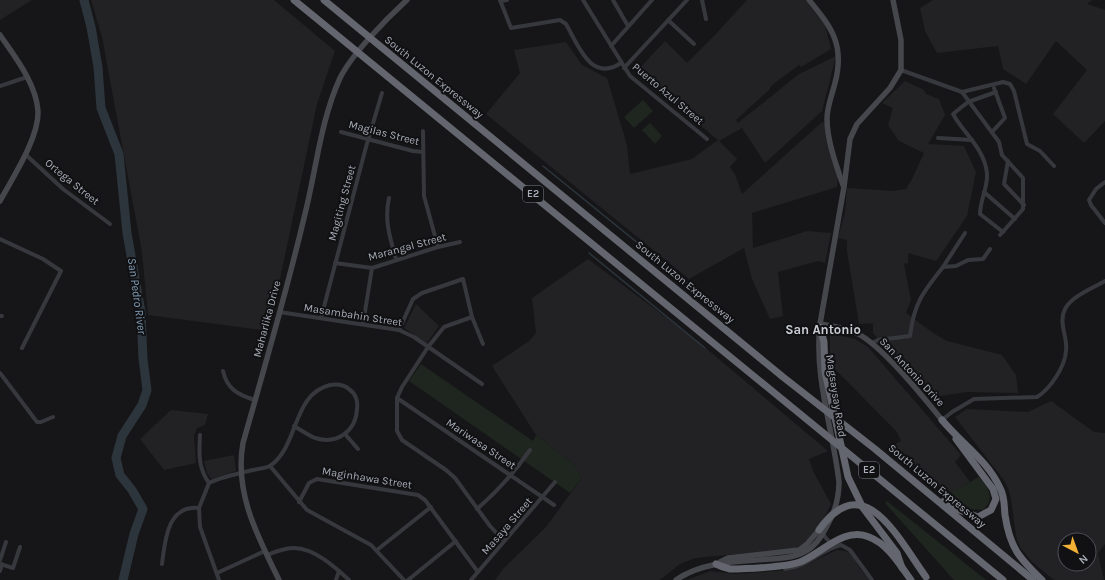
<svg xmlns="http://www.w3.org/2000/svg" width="1105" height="580" font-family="Karla,sans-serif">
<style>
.built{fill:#222225;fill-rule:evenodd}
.green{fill:#1e261f}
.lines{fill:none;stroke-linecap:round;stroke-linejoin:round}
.stream{stroke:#2c353c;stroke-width:1.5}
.river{stroke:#2c353c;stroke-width:9}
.street{stroke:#37383d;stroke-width:4}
.secondary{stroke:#45474d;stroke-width:5.5}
.highway{stroke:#63666e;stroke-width:7}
.labels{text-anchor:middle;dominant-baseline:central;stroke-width:4;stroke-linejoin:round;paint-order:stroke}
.shield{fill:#111113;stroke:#7b7e86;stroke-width:1}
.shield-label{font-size:10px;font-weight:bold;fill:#a8adb8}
.street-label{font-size:11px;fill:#a8adb8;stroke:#111113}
.water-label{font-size:12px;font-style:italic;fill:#7f9bb3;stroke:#111113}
.quarter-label{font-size:13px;font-weight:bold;fill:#c9ccd4;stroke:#111113}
</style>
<rect width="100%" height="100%" fill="#161618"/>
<g class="built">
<path d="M0,0H32L0,20Z"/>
<path d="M91,0H274L335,51L317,104L269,331L148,315L142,252L102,37Z"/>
<path d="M747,0H805L825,25L831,49L801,67L799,65L772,85L769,90L736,120L738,123L799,74L836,56L822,111L765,163L742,128L719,141L737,159L730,167L735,174L742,194L822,122L825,123L838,177L837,187L752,213L753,248L807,231L831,233L825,263L818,261L778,272L783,316L770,319L752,279L744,248L689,279L486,114L520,73L514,50L566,42L582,65L607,78L627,145L630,174L692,159L718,140L636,72L665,41L687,63L713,37Z"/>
<path d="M933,0H1092L1087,4L1105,10V121L1084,143L1053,114L1087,70L1056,41L1026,84L1003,69L998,46L937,53L925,31L920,8Z"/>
<path d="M905,81L924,90L926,94L939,99L945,115L928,144L964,146L976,172L967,216L936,261L908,253V263L904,264L911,300L906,313L933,333L947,341L1002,355L1016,375L1018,393L967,392L940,396L922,386L873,333V323L859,324L847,251V240L838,238L845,212L847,188L892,191L906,189L912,179L924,153L899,141L888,125L893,108L882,103Z"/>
<path d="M588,259L695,339L828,451L809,459L813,471L831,504L823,521L810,539L794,549L695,558L680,564L660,580H495L503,569L546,527L581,479L575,465L536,435L492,366L529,341L536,333L532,298Z"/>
<path d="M416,304L439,326L427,343L404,328Z"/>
<path d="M830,334L855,339L868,347L961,455L955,462L970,482L950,493L892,446L901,441L897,432L830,364Z"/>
<path d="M1051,401L1094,432L1105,433V544L1098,553L1104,580H1054L1032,562L1020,547L1016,536L1011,498L1008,488L1003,479L955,417L967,409L1028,412ZM1065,540H1089V564H1065Z"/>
<path d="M171,410L208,414L205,425L197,428L194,436L196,463L164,470L140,439Z"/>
<path d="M234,455L236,471L211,479L207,473L204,461Z"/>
<path d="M837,550L851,552L859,567L870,580H687L710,571L735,574L791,570L807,564Z"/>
</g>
<g class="green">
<path d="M643,100L653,111L634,128L624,117Z"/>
<path d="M650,123L662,136L655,144L642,130Z"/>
<path d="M421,364L533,441L536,435L575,465L581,479L570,493L409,381Z"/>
<path d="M979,477C988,487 996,499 983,510L970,509L950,493Z"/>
<path d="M887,501L986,580H954L885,503Z"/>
</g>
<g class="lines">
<g class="stream">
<path d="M543,166L719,309"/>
<path d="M589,253L705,348"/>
</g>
<path class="river" d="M84,0L91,27L98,67L101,108L119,154L127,233L141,312L143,359L147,390L142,405L122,436L116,458L120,475L132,490L143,509L134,534L123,580"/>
<g class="street">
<path d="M500,0L511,28L560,20L566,24C578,45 591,83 621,63"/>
<path d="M583,0L630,76L707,139"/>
<path d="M613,0L628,26"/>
<path d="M702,0L706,19"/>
<path d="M500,1L507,0"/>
<path d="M668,20L694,44"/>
<path d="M611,46L652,0"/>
<path d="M624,68L687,0"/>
<path d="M901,70L962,92L999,142L1002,155L1023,178V209L1000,235"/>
<path d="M0,86L27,77"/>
<path d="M962,92L1003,82L1010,84L1014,91L1027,144L1040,151L1054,166"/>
<path d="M996,92L968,102L953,114C964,134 985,149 987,174C988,187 980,200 980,214L1003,232"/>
<path d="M423,131L424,196L438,247"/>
<path d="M341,132L413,151L423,152"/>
<path d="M992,132L1005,118L994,88"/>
<path d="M938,138L972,140"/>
<path d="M25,154L63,189L110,224"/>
<path d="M1008,161L1004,184L1024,205"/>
<path d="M1105,182L1096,189L1089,200L1091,205L1105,223"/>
<path d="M984,192L1015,219"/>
<path d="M389,198C384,220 390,238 396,259"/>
<path d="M965,233L943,267L956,266L968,260L983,259L990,249"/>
<path d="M0,239L43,259L61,271L22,348"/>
<path d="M335,263L372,268L438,247L460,242"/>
<path d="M279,312L399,330L414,337L482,384"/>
<path d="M0,316H2"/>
<path d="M472,317L483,344"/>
<path d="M321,318L366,147L382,93"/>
<path d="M363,324L372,268"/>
<path d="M399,330L413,299L422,293L463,279L472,317L444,327L428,347L402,387L397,398V431L402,440L446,470L455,478L490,526L504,541"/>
<path d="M872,343L878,340L910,336C914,303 923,292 943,267"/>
<path d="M223,371C227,389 238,395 255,400"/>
<path d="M0,373L37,422H41L53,417"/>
<path d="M397,398L554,505"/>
<path d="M942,420L952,412L974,399L1037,397C1050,389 1065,367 1066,351C1068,337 1058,323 1065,309C1072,296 1093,288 1105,281"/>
<path d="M345,434L358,449"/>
<path d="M200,435C199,453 198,468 209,483"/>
<path d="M270,466L307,510L371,545L404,580"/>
<path d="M299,502L309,483L317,479L418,495L425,500L478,572"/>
<path d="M477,509C498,491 514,473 530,450"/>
<path d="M821,532L832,545"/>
<path d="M377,550L431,507"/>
<path d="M267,555C275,552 284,548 294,548C314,548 335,567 349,580"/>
<path d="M0,560L6,542"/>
<path d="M0,564L13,568L20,547"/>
<path d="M162,564C165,541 167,505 199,508"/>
<path d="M785,569C809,566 820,550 841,545L850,550L872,580"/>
<path d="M0,571L2,564"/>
<path d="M217,573L265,551"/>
<path d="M219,580L200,527L199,508L209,483C223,476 238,474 253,470C258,469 266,468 270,466C299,446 292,394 330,385C337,384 345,385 350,390C356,394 358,402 357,409C356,431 337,445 315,438C308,435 301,430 294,426"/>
<path d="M336,580L339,571"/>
<path d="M408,580L456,541"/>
<path d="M471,580L555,482"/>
</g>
<g class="secondary">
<path d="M809,0C832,28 845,45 835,83C832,95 827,107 827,119C827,140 836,165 843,185"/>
<path d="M0,35C15,57 36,83 38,111C39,138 13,177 0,201"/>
<path d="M820,324C832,326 845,328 856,333C880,343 924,398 942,420"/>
<path d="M720,562L728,558L799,550L807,544L819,530"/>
<path d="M279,580C258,537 234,493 243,443C264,369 286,294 304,218C316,172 320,122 340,78C352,54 387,18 407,0"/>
<path d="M676,580C703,561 738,562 770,559C782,558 795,558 806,551C816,546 822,536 827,526C835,512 839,499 839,482C833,429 814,378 820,324L844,187L850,139L857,124L890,88L901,70V40L893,0"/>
</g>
<g class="highway">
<path d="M294,0L1003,580"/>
<path d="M324,0L783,377L875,449L1033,580"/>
<path d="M820,327L824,342L825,372L848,477L863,508L897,553L902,568"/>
<path d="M942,420C961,443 988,461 1000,488C1005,497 1004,506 1005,515C1010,548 1019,558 1042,580"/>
<path d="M944,501L959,510L978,517L991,510L996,499L993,489L956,439"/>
<path d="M819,530C864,466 899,540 926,577"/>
<path d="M716,564C720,566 726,568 730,569C746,569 786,567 800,562C821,554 844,526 869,537C888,544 900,565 911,580"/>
</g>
</g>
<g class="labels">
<g class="shield">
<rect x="523" y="186" width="20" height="16" rx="3"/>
<rect x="859" y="462" width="20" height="16" rx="3"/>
</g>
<g class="shield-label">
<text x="533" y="194">E2</text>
<text x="869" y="470">E2</text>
</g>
<g class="street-label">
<text transform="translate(434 77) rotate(39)">South Luzon Expressway</text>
<text transform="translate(668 94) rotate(40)">Puerto Azul Street</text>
<text transform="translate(384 133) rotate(14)">Magilas Street</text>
<text transform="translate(72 182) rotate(39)">Ortega Street</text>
<text transform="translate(342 203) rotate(-75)">Magiting Street</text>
<text transform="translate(407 247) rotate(-15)">Marangal Street</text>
<text transform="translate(685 282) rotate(39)">South Luzon Expressway</text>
<text transform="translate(353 315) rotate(9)">Masambahin Street</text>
<text transform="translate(267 319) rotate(-75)">Maharlika Drive</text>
<text transform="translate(912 372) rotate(47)">San Antonio Drive</text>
<text transform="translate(836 396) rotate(81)">Magsaysay Road</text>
<text transform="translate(481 444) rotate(34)">Mariwasa Street</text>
<text transform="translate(367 478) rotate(9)">Maginhawa Street</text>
<text transform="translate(937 486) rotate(40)">South Luzon Expressway</text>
<text transform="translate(507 526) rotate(-49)">Masaya Street</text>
</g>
<g class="water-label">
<text transform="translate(137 296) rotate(82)">San Pedro River</text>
</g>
<g class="quarter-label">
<text x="823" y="329">San Antonio</text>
</g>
</g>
<g transform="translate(1077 552) rotate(139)"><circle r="19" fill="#111113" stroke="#4d4f55"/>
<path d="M0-3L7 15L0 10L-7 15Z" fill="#f2b134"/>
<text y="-6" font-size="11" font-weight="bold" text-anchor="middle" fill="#a8adb8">N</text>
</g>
</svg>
